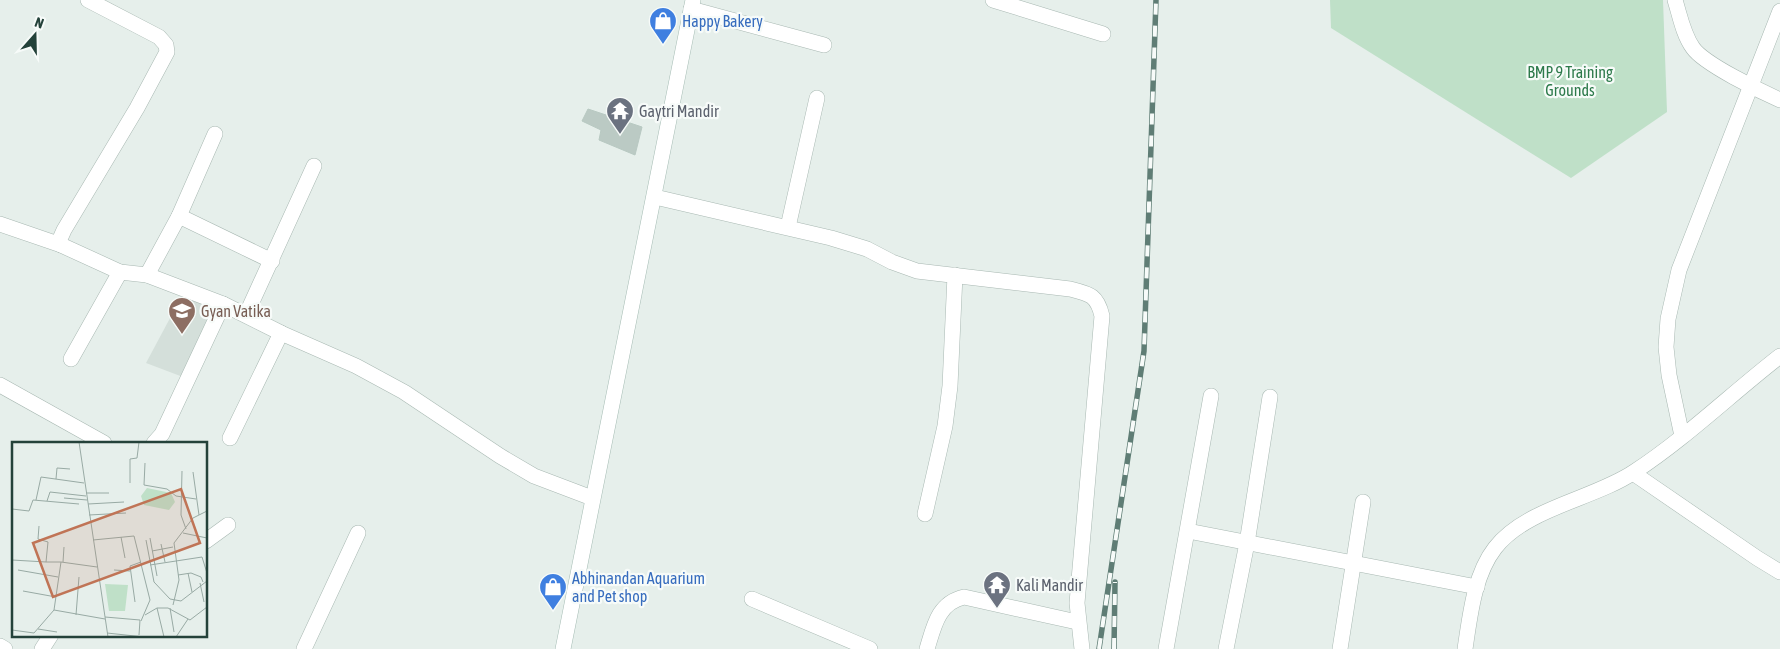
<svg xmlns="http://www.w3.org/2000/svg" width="1780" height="649" font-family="'Asap Condensed',sans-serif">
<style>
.built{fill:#d4dfda}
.green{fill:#bfe0c8}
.building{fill:#bbcac4;stroke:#b8c9c2}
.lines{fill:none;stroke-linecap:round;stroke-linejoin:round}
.minor-casing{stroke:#a8b8b2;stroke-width:16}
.secondary-casing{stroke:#a4bbb3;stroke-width:16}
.minor{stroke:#fff;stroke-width:15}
.secondary{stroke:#fff;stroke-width:15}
.rail-casing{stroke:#5f7d75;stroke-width:5.5}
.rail{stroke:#f7fbf9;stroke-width:4;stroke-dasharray:11;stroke-linecap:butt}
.labels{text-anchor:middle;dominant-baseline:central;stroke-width:4.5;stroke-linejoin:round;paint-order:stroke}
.shop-label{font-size:16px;fill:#366cbe;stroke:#f7fbf9;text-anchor:start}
.park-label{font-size:16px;fill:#2d7a4b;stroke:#f7fbf9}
.worship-label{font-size:16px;fill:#5b616d;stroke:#f7fbf9;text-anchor:start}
.education-label{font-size:16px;fill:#785e54;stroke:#f7fbf9;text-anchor:start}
.inset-road{fill:none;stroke:#98aaa4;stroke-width:1}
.view{fill:#c07456;fill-opacity:0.15;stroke:#c07456;stroke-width:2.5}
.inset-edge{fill:none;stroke:#24423a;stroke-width:2.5}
</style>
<rect width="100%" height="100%" fill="#e6efeb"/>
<path class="built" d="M184,292L215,307L183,377L146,363Z"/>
<path class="green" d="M1330,0H1663L1667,112L1571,178L1331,28Z"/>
<path class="building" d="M588,109L642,127L635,155L599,140L601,130L582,121Z"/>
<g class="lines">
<defs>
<g id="minor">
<path d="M88,0L159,37L166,45L167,52L137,108L64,230L60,239L61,245L120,272L147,275L223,304"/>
<path d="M993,0L1103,34"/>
<path d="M1675,0C1680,16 1683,34 1693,48C1704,64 1760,91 1780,100"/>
<path d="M691,9L824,45"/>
<path d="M655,197L831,238L867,249L892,262L917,271L1070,289C1090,294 1097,295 1102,316L1077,603L1082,649"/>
<path d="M179,216L272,261"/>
<path d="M0,224L61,245"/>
<path d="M788,227L817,98"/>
<path d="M147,275L179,216L215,134"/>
<path d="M246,315L314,166"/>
<path d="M71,359L120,272"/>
<path d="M0,385L104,443"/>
<path d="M1682,436L1669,375L1666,347L1668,319L1679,270L1780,11"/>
<path d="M230,438L281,333"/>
<path d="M154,443L162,434L223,304L281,333L356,366L404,392L500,456L534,476L592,498"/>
<path d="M1633,473L1757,558L1780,572"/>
<path d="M925,514L945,426L950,386L955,275"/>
<path d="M1188,531L1477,587"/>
<path d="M206,541L228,525"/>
<path d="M752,599L870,649"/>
<path d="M0,646L5,649"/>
<path d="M42,649L51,635"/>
<path d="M304,649L358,533"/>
<path d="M927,649C934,626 938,603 964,597L1077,622"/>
<path d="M1166,649L1211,396"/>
<path d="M1226,649L1247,543L1270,397"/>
<path d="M1340,649L1363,502"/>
<path d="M1465,649C1470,616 1474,575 1495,548C1526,508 1594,499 1634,472C1686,438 1731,394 1780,356"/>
</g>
<path id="secondary" d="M563,649L693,0"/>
</defs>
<use href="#minor" class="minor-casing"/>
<use href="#secondary" class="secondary-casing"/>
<use href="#minor" class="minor"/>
<use href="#secondary" class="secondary"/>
<defs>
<g id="rail">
<path d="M1099,649L1144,351L1156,0"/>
<path d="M1114,649L1115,582"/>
</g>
</defs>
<use href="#rail" class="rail-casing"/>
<use href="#rail" class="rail"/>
</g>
<defs>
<symbol id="shop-pin" viewBox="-11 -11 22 30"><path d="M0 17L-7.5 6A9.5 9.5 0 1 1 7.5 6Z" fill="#3f7fe0" stroke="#f7fbf9"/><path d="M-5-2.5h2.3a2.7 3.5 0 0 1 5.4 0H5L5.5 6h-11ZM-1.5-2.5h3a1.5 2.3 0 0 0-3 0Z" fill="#fff"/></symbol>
<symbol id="temple-pin" viewBox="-11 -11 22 30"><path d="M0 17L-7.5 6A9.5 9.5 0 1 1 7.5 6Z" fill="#6b7280" stroke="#f7fbf9"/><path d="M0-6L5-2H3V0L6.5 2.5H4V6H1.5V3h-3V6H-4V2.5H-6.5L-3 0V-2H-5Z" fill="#fff"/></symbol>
<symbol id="school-pin" viewBox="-11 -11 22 30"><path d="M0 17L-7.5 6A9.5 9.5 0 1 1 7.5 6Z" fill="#8d6e63" stroke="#f7fbf9"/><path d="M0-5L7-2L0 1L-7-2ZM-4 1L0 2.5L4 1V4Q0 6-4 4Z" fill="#fff"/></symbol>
</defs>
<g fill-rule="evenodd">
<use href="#shop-pin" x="647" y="5" width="32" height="43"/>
<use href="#temple-pin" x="604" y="95" width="32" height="43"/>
<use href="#school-pin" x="166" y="295" width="32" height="43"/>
<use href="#temple-pin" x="981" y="569" width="32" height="43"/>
<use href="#shop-pin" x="537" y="571" width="32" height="43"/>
</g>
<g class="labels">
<g class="shop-label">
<text x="682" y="21">Happy Bakery</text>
<text x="572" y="578">Abhinandan Aquarium<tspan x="572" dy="18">and Pet shop</tspan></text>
</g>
<g class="park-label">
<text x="1570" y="72">BMP 9 Training<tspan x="1570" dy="18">Grounds</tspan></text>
</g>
<g class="worship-label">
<text x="639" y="111">Gaytri Mandir</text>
<text x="1016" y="585">Kali Mandir</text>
</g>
<g class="education-label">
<text x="201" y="311">Gyan Vatika</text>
</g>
</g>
<g transform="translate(12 442)">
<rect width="195" height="195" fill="#e6efeb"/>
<path d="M135,46L159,51L163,60L157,68L132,63L129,54ZM93,142L116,143L113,169H97Z" fill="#bfe0c8"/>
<path class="inset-road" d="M67,0L96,195M133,21L132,43L155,47L164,54L184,57M170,29L169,73L174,87M181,30L187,73M44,37L45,26L58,27M118,41V17L125,16L127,0M74,51H97M52,56L75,58M24,58L29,35L72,41M35,59L38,50L74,54M76,62L112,60M0,67L17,69L21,58L67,62M77,73L114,71M27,84L26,97L36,100L34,120H49M171,91L195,96M109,95L113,116M138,96L145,134M81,98L122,94L138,158L129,179M134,98L142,140L158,157L169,159L195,139M149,102L153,120M140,109L161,105M0,118L34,120M51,120L52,105M138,123L190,115L195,131M6,128L46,135M102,128L118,129M176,131L180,150M166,133L179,131L189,135L191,140M188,141L192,160M11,149L44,155M123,160L118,124L129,120M161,163L167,138L162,101L181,76L195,69M145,166L152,195M158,166L162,190M42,168L93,177M64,173L67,135M133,173L145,166H156L178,178L195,165M93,175L128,178L127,193M26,187L45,190M0,188L22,191L42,168L49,120L85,125M95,191L132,195M164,195L176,177"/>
<path class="view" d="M169,47L188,101L41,155L21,101Z"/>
<rect width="195" height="195" class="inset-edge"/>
</g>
<g transform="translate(35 35) rotate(20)" stroke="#f7fbf9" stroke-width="4" paint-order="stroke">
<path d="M0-4L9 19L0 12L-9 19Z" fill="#24423a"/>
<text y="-8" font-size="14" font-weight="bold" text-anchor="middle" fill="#24423a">N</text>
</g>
</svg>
